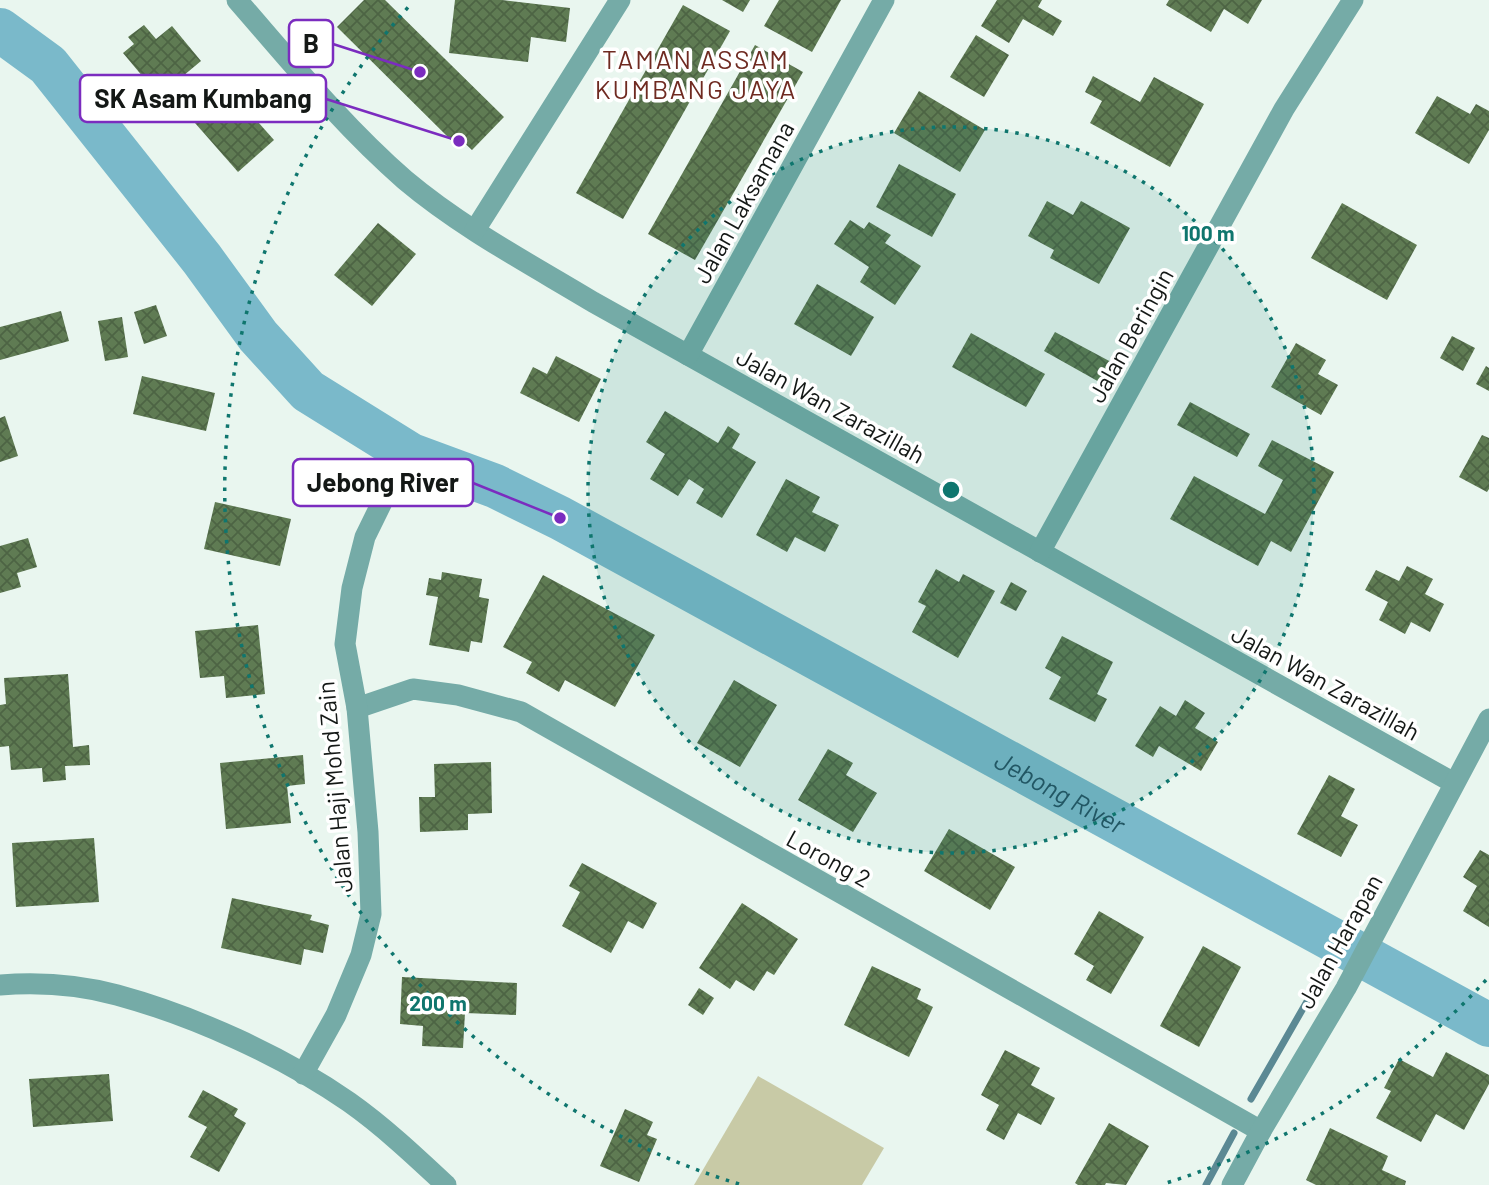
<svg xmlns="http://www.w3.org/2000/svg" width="1489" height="1185" font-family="Barlow,sans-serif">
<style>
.grass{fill:#c8caa6}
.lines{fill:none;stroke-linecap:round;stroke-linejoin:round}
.stream{stroke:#5b8994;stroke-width:7}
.river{stroke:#7ab9ca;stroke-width:44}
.building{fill:url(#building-cross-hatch)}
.street{stroke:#75aba7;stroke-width:21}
.ring{fill:none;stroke:#0f766e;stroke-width:3.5;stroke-dasharray:3.5 7}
.labels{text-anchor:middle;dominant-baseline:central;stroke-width:7;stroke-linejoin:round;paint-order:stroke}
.street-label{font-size:24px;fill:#141816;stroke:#fff}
.neighbourhood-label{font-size:26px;letter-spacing:2px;fill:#6f2a21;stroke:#fff}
.water-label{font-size:26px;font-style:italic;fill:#225764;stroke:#fff}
.centre{fill:#0f766e;stroke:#fff;stroke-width:3.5}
.ring-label{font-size:21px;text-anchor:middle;font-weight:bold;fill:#0f766e;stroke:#fff;stroke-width:7;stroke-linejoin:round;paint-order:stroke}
.leader{fill:none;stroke:#7b2cbf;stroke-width:2.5}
.callout-dot{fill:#7b2cbf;stroke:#fff;stroke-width:2.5}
.callout{fill:#fff;stroke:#7b2cbf;stroke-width:2.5}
.callout-label{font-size:26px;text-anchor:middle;font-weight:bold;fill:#141816}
</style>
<defs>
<pattern id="building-cross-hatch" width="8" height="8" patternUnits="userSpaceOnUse" patternTransform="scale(1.75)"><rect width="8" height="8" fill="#5f7b53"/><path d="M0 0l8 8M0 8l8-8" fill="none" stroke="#4d6444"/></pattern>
</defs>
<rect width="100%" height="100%" fill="#e9f6ef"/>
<path class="grass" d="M758,1076L884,1148L862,1185H694Z"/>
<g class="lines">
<g class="stream">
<path d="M1251,1099L1340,944"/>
<path d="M1206,1185L1234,1133"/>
</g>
<path class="river" id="s1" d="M0,30L48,65L202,259L258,336L308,391L411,455L495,486L560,518L1489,1025"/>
</g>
<g class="building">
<path d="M364,0H385L504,117L472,150L458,137L453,142L337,27Z"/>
<path d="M455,0H502L570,8L566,42L531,37L528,62L449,53Z"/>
<path d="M722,0H750L743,12Z"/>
<path d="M779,0H841L812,52L764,26Z"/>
<path d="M997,0H1042L1038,7L1062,21L1053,36L1023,19L1009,43L981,26Z"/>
<path d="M1169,0H1262L1248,24L1224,9L1211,32L1166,5Z"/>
<path d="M683,5L730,31L623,219L576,193Z"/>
<path d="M144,25L156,39L172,26L201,61L159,96L123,53L134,44L128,37Z"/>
<path d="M976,35L1009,55L984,97L950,77Z"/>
<path d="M755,45L803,72L695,260L648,234Z"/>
<path d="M1093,76L1140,102L1154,77L1204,104L1170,167L1090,123L1102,101L1085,92Z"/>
<path d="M224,84L274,140L238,172L188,115Z"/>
<path d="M919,91L985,130L960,172L894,133Z"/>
<path d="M1437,96L1470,114L1476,104L1489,111V130L1469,164L1415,133Z"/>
<path d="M899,164L956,194L932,237L876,207Z"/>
<path d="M1047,201L1073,215L1081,201L1130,228L1099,284L1050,258L1054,250L1028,236Z"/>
<path d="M1342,203L1417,245L1387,300L1311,258Z"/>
<path d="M850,220L864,229L869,222L891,235L885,243L921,266L895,305L860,282L869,267L834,244Z"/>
<path d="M378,223L416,254L372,306L334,275Z"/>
<path d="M817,284L874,317L851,356L794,324Z"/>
<path d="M156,305L167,336L144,344L134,312Z"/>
<path d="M61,311L69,341L0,360V327Z"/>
<path d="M122,317L128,357L105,361L98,321Z"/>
<path d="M1055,332L1113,363L1101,383L1044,351Z"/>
<path d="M971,333L1045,374L1026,407L952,367Z"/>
<path d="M1452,336L1475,348L1463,371L1440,358Z"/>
<path d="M1296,343L1326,360L1318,374L1338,385L1321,415L1271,387Z"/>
<path d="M556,356L601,379L579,422L520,393L533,367L547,374Z"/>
<path d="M1486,366L1489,368V391L1476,384Z"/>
<path d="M142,376L215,393L206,431L133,414Z"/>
<path d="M1190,402L1250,434L1237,457L1177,425Z"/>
<path d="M665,411L718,443L728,426L740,434L732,448L756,462L722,518L696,503L704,489L689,479L678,496L650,479L665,454L646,442Z"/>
<path d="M5,416L18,456L0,462V418Z"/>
<path d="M1482,435L1489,438V489L1487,492L1459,477Z"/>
<path d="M1272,440L1334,472L1291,552L1271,541L1258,566L1170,519L1194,476L1265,514L1283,480L1258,466Z"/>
<path d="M786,479L820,497L812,512L839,525L825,552L795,537L787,552L756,535Z"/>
<path d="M215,502L291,519L280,566L204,549Z"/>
<path d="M28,538L37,567L17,573L21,587L0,593V546Z"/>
<path d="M1407,566L1433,579L1425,594L1444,604L1430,632L1411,622L1405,634L1379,620L1388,602L1365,590L1376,570L1399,581Z"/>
<path d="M936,569L959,582L963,574L995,591L958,658L912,632L926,606L918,602Z"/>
<path d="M442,572L482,579L479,597L489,599L482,643L471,641L469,652L429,645L438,597L426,595L429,578L441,580Z"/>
<path d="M543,575L655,635L615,707L565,680L559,692L526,673L532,662L503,647Z"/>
<path d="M1011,582L1027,591L1016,611L1000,603Z"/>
<path d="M258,625L265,694L226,698L224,676L200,678L195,631Z"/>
<path d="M1062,636L1113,662L1097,694L1107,699L1095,722L1049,699L1061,677L1045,668Z"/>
<path d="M68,674L73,747L89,745L90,765L65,766L66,780L43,782L42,768L11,770L9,746L0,747V705L6,704L4,678Z"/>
<path d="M734,680L777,705L740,767L697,743Z"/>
<path d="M1185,700L1205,713L1195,728L1218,742L1201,771L1159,746L1153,757L1135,746L1160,706L1176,716Z"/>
<path d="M828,749L853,763L846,775L877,793L853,832L798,800Z"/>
<path d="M303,755L305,784L287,786L291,823L226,829L220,763Z"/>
<path d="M491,762L492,813L468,814V830L420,832L419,797H435L434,764Z"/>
<path d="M1329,775L1355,789L1341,816L1358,825L1341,857L1297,834Z"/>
<path d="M949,829L1015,867L990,910L924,871Z"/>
<path d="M94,838L99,902L16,907L12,843Z"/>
<path d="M1480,850L1489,855V927L1463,911L1477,886L1463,877Z"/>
<path d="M582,863L657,903L643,929L628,921L611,953L562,926L580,892L569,886Z"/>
<path d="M232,898L312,915L310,920L329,925L323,953L304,949L301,965L221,948Z"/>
<path d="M742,903L798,939L774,975L767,971L754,991L736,980L730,989L699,968Z"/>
<path d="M1099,911L1144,937L1111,994L1086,980L1094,966L1074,954Z"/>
<path d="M1203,946L1241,967L1199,1047L1160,1026Z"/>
<path d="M872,966L921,989L917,999L933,1007L909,1057L844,1025Z"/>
<path d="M402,977L517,983L516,1015L465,1013L463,1048L422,1046L423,1026L400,1024Z"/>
<path d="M699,988L714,998L703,1015L688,1005Z"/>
<path d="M1005,1050L1040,1068L1031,1085L1055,1098L1041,1125L1018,1113L1004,1140L986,1130L999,1105L981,1095Z"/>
<path d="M1446,1052L1489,1075V1084L1464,1130L1436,1114L1421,1142L1376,1118L1391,1091L1384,1088L1399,1059L1433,1077Z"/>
<path d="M109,1074L113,1121L33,1127L29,1079Z"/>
<path d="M203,1090L238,1109L234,1116L246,1123L219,1172L190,1157L207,1127L188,1117Z"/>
<path d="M625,1109L653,1122L647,1135L657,1139L639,1182L600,1166Z"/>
<path d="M1109,1123L1149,1146L1126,1185L1106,1183L1105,1185H1078L1075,1183Z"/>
<path d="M1330,1128L1388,1156L1382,1170L1406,1181L1405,1185H1316L1306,1180Z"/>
</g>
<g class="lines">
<g class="street">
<path d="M237,0C291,62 343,126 405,180C462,228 530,264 593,302L1454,783"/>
<path d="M475,230L620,0"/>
<path d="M688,355L884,0"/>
<path d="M1040,552L1284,109L1353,0"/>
<path d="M357,708L413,689L458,695L521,712L1261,1131"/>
<path d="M0,985C38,982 80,985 117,995C194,1016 283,1056 349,1102C383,1126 415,1156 446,1185"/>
<path d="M303,1074L336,1015L361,955L371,914L368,832L357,708L345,644L352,588L365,537L389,488"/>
<path d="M1232,1185L1261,1131L1346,988L1489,719"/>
</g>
</g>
<circle cx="951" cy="490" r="363" fill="#0f766e" fill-opacity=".12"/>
<g class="ring">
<circle cx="951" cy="490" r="363"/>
<path d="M1486 980A726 726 0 0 1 1163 1184M739 1184A726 726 0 0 1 411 4"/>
</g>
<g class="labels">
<g class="street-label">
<text transform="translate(743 202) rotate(-61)">Jalan Laksamana</text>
<text transform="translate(1130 335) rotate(-61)">Jalan Beringin</text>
<text transform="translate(831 405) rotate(29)">Jalan Wan Zarazillah</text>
<text transform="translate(1326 682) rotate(29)">Jalan Wan Zarazillah</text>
<text transform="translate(334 787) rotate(-95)">Jalan Haji Mohd Zain</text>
<text transform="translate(829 858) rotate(29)">Lorong 2</text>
<text transform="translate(1339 941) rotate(-61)">Jalan Harapan</text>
</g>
<g class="neighbourhood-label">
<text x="696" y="58">TAMAN ASSAM<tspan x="696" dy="30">KUMBANG JAYA</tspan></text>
</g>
<g class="water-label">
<text stroke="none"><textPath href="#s1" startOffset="1330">Jebong River</textPath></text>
</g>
</g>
<circle cx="951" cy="490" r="10" class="centre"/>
<g class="ring-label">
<text x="1208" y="241">100 m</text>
<text x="438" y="1011">200 m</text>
</g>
<path class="leader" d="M420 72L333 44M459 141L326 99M560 518L473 483"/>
<g class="callout-dot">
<circle cx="420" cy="72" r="7"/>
<circle cx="459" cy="141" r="7"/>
<circle cx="560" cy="518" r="7"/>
</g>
<g class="callout">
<rect x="289" y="20" width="44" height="47" rx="7"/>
<rect x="80" y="75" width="246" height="47" rx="7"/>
<rect x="293" y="459" width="180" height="47" rx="7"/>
</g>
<g class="callout-label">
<text x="311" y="53">B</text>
<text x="203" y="108">SK Asam Kumbang</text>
<text x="383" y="492">Jebong River</text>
</g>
</svg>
